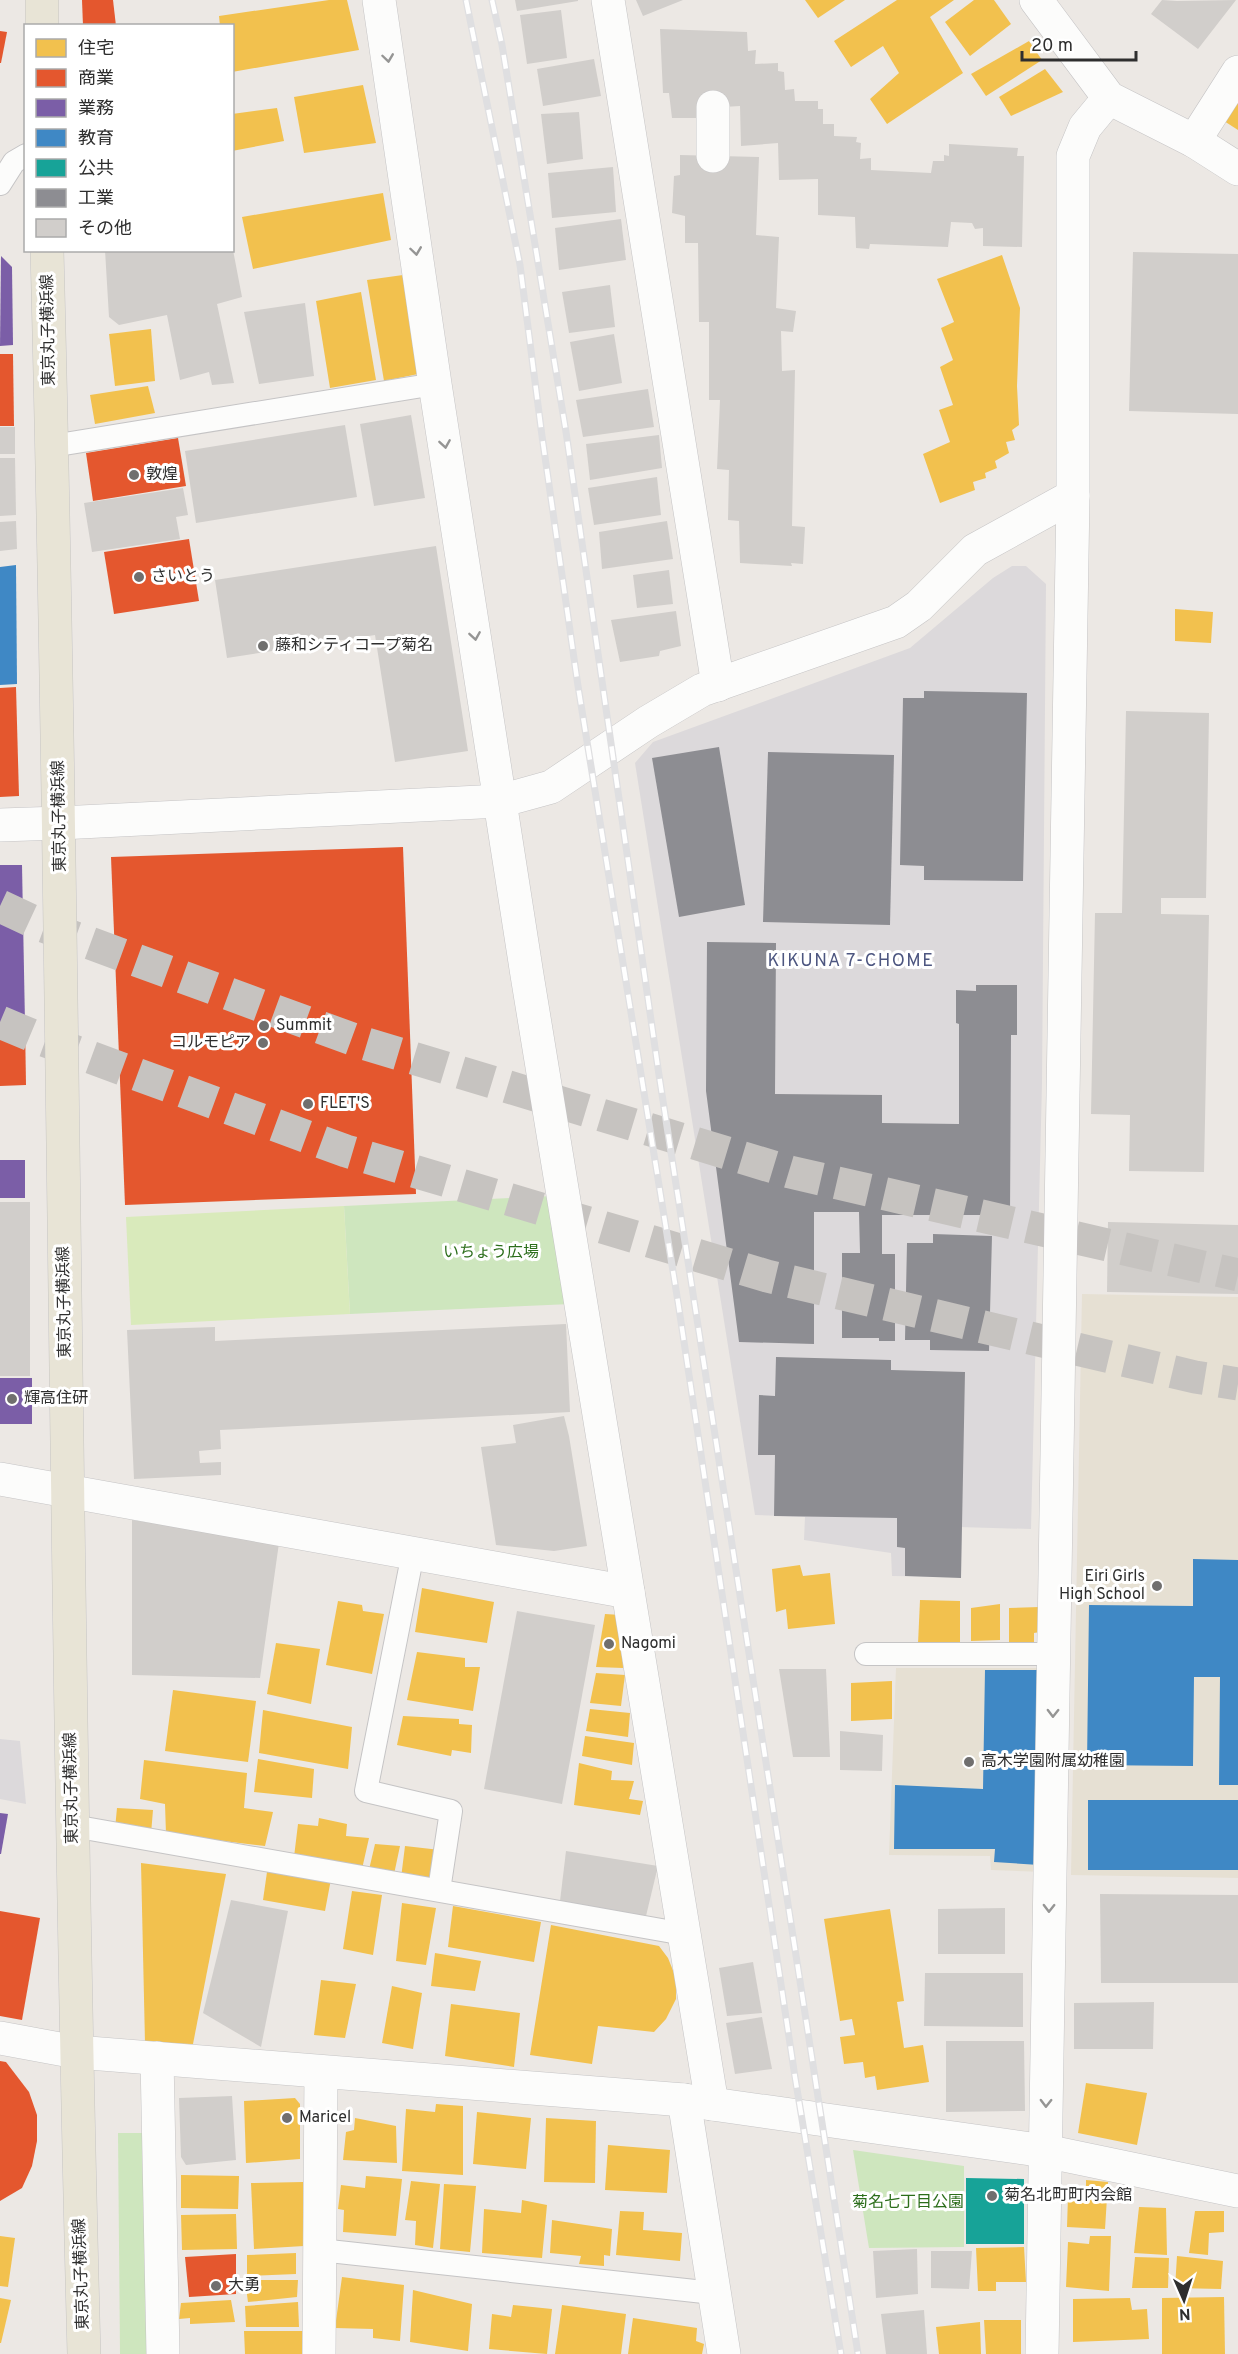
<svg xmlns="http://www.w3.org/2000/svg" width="1238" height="2354" font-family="Overpass,'Noto Sans JP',sans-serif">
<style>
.industrial{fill:#dcd9db}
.education{fill:#e6e0d3}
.green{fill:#cee6be}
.pitch{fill:#d9eabb}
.homes{fill:#f2c14e}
.shops{fill:#e4572e}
.offices{fill:#7b5ea7}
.schools{fill:#3f88c5}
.public{fill:#17a398}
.industry{fill:#8d8d92}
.building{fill:#d1cecb}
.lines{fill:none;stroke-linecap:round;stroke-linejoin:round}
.motorway-tunnel{stroke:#c6c3c0;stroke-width:33;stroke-dasharray:33 16;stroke-linecap:butt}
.service-casing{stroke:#c5c4c5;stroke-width:24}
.pedestrian-casing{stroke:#c5c4c5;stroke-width:34}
.minor-casing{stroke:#c5c4c5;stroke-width:34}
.tertiary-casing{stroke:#c5c4c5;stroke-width:34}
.primary-casing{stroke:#c6c5c4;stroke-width:34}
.service{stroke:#fcfcfb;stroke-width:22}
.pedestrian{stroke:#fcfcfb;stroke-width:33}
.minor{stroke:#fcfcfb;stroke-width:33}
.tertiary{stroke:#fcfcfb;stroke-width:33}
.primary{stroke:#e8e4d6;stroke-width:33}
.rail-casing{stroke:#dfdfe1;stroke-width:7}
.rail{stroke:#fff;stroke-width:4.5;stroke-dasharray:14;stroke-linecap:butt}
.oneway{stroke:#959594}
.poi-dot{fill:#706f6e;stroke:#fff;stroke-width:2}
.labels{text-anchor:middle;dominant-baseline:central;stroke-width:6;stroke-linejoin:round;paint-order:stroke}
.street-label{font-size:16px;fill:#2e2e2e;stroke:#fff}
.poi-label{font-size:16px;fill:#2e2e2e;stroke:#fff;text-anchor:start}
.park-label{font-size:16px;fill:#2c6e1b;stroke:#fff}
.neighbourhood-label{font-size:18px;letter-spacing:1.5px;fill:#4d5680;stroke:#fff}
</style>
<rect width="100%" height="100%" fill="#ece8e4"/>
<g class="industrial">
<path d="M1012,566H1026L1046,584L1042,1083L1031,1529L959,1527L958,1577L892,1576L891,1553L804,1540L805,1517L755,1515L635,763L653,742L910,648L993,578Z"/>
<path d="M0,1739L20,1741L26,1804L0,1799Z"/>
</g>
<g class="education">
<path d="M1082,1294L1238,1297V1878L1071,1875Z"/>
<path d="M896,1668H1046L1045,1872L991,1870L990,1856L889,1855Z"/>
</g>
<g class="green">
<path d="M552,1196L571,1304L350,1314L344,1206Z"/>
<path d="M118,2133H148L151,2354H120Z"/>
<path d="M853,2150L964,2166V2247L869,2248Z"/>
</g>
<path class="pitch" d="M344,1206L350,1314L131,1325L126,1217Z"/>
<g class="homes">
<path d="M329,0H347L359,50L232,72V26H220L219,16Z"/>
<path d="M805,0H845L818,18Z"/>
<path d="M897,0H954L930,17L963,73L887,124L870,99L899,73L883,46L851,67L834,41Z"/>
<path d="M974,0H994L1011,24L970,56L945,22Z"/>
<path d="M1029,41L1042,60L986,96L971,74Z"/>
<path d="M1045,69L1063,92L1011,116L999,97Z"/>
<path d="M363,85L376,143L304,153L294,97Z"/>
<path d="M1238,99V130L1224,121Z"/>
<path d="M277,108L284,141L232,151V114Z"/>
<path d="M383,193L391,240L253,269L242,217Z"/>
<path d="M1002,255L1020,308L1017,386L1019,425L1012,430L1015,440L1006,442L1009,453L995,461L997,468L985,473L986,478L973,482L975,490L940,503L923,454L950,442L939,410L953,405L940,367L953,360L941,328L954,322L937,279Z"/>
<path d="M403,275L423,373L384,381L367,280Z"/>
<path d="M361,292L376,380L330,388L316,301Z"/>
<path d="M151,329L155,381L115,386L109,334Z"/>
<path d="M148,386L155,413L95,424L90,395Z"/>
<path d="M1175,609L1213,612L1211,643L1175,641Z"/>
<path d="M800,1565L803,1576L830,1573L835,1624L788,1629L786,1609L776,1612L772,1569Z"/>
<path d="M422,1588L494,1602L487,1643L415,1632Z"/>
<path d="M920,1600L960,1601V1643L918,1644Z"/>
<path d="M338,1601L362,1605L363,1611L384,1614L372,1674L326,1665Z"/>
<path d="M1000,1604V1640L971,1641V1608Z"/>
<path d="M1040,1607V1632L1034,1633V1644L1009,1643V1608Z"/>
<path d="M605,1614L621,1615L623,1668L596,1667Z"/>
<path d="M276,1643L320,1649L311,1704L267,1694Z"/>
<path d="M417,1652L465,1658V1667H480L473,1711L407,1700Z"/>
<path d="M596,1673L625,1675L621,1706L590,1703Z"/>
<path d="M892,1681V1719L851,1721V1683Z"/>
<path d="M173,1690L256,1701L248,1762L165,1751Z"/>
<path d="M590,1709L630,1713L628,1737L586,1731Z"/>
<path d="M263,1710L352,1727L348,1769L259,1753Z"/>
<path d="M403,1716L459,1719V1724L472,1725L471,1753L452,1750L451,1756L397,1745Z"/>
<path d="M585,1736L634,1743L632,1765L582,1756Z"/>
<path d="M258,1759L314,1769L312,1798L254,1792Z"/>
<path d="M144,1760L247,1773L244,1808L273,1812L265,1846L166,1834L165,1804L140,1799Z"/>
<path d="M579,1763L612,1771L611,1780L634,1781L629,1799L643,1801L640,1815L574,1805Z"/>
<path d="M117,1808L153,1810L151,1834L115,1829Z"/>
<path d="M319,1818L347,1824L346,1836L369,1838L362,1869L294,1857L298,1824L318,1826Z"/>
<path d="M375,1844L400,1846L393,1879L368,1874Z"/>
<path d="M405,1846L440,1850L435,1883L401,1878Z"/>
<path d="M141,1863L226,1874L193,2044L145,2043Z"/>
<path d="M267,1872L331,1879L325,1911L263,1900Z"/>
<path d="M352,1891L382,1895L373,1955L343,1949Z"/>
<path d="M402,1903L436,1908L426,1965L396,1961Z"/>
<path d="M453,1906L541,1922L534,1962L448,1947Z"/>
<path d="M890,1909L904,2001L897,2002L904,2048L923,2045L929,2082L877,2090L875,2076L865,2078L863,2062L844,2064L840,2037L855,2035L852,2019L840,2021L824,1919Z"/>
<path d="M551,1925L659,1946L668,1958L676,1978V1999L666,2019L654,2032L598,2026L592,2064L530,2055Z"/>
<path d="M435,1953L481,1961L475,1991L431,1986Z"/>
<path d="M321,1980L356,1984L345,2038L314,2035Z"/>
<path d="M392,1986L422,1993L413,2049L382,2043Z"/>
<path d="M451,2004L520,2013L514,2067L445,2056Z"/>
<path d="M1086,2083L1147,2093L1137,2145L1078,2133Z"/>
<path d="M295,2098L300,2104V2159L246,2163L244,2101Z"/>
<path d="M436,2104L463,2106V2175L402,2171L406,2109L435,2112Z"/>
<path d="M477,2112L531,2118L526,2169L473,2164Z"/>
<path d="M355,2118L396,2126L397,2163L343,2160L346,2132L354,2130Z"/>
<path d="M546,2118L596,2121L595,2183L544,2182Z"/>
<path d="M608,2145L670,2150L667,2193L605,2190Z"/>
<path d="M181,2175L239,2176L238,2209L181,2208Z"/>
<path d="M366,2176L402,2179L396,2236L343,2232L344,2210L338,2209L341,2185L365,2188Z"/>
<path d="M1086,2180L1108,2182L1105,2229L1067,2227L1068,2196L1086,2198Z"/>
<path d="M411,2181L440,2184L433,2248L415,2245L416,2221L405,2220Z"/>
<path d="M303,2182L304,2246L254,2249L251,2183Z"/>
<path d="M444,2184L476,2186L470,2252L440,2249Z"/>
<path d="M522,2200L547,2205L542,2258L482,2253L484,2209L521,2213Z"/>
<path d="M1139,2207L1166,2208L1167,2255L1134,2253Z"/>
<path d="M620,2211L644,2212L643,2230L682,2233L680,2261L616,2255Z"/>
<path d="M1195,2211H1224V2232L1209,2233L1208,2255L1189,2253Z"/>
<path d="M236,2214L237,2249L182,2250L181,2215Z"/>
<path d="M552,2220L612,2229L610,2256L604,2255V2266L579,2264L581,2256L550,2253Z"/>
<path d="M0,2236L15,2238L8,2287L0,2286Z"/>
<path d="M1090,2236H1111L1109,2291L1066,2287L1068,2242L1089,2244Z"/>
<path d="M1024,2247L1026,2282H996V2291H978L976,2248Z"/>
<path d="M296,2253V2274L247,2276V2255Z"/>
<path d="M1177,2256L1223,2261L1221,2289L1175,2288Z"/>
<path d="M1135,2257L1169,2258L1168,2288H1132Z"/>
<path d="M342,2277L404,2285L400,2341L373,2338V2329L335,2328Z"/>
<path d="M245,2280H298L297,2297L248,2302Z"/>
<path d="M413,2290L472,2304L468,2351L410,2342Z"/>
<path d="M1224,2297L1225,2354H1162V2298Z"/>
<path d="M0,2298L11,2300L1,2343H0Z"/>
<path d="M1130,2298L1132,2310L1147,2309L1149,2339L1073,2342V2299Z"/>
<path d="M231,2300L235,2322L190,2324V2318L179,2319L181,2303Z"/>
<path d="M298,2302L299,2327H246L245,2306Z"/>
<path d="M513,2305L552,2309L547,2354L489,2349L492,2314L511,2317Z"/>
<path d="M562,2305L626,2314L621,2354H555Z"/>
<path d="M633,2318L697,2328L696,2341L704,2344L702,2354H628Z"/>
<path d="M984,2320H1021V2354H986Z"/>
<path d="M980,2322L981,2354H939L936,2327Z"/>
<path d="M244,2331H303V2354H245Z"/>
</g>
<g class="shops">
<path d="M82,0H113L116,26H83Z"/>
<path d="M0,31L7,32L1,63H0Z"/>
<path d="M0,354H13L14,426H0Z"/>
<path d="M178,438L186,486L93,501L86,453Z"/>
<path d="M189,539L199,601L114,614L104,552Z"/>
<path d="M16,687L19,796L0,797V688Z"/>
<path d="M403,847L416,1194L125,1205L111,857Z"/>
<path d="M0,1024H25L26,1085L0,1086Z"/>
<path d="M0,1911L40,1918L22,2020L0,2016Z"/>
<path d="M0,2061L6,2062L29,2092L37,2115V2141L32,2166L22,2188L0,2201Z"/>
<path d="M236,2254V2294L189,2297L185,2257Z"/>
</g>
<g class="offices">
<path d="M1,256L12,267L13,345L0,346Z"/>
<path d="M0,865H22L25,1023H0Z"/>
<rect x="0" y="1160" width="25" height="38"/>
<rect x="0" y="1378" width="32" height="46"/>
<path d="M0,1813L8,1814L1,1854H0Z"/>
</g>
<g class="schools">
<path d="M16,565L17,684L0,685V567Z"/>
<path d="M1193,1559L1238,1560V1785H1219L1220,1677H1194L1193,1766L1087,1765L1089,1605L1193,1606Z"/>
<path d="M985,1670H1041L1039,1865L994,1862L995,1849H894L895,1785L983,1789Z"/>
<rect x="1088" y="1800" width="150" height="70"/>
</g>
<path class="public" d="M966,2178L1024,2179V2244H966Z"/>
<g class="industry">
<path d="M924,691L1027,693L1023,881L924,880V866L900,865L903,698H924Z"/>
<path d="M719,747L745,905L679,917L652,758Z"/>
<path d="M768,752L894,755L890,925L763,922Z"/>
<path d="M707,942L776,943L775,1094L882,1095V1123L959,1124V1024L956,1023V990L976,991V985H1017V1035H1011L1010,1215H882V1254H895V1341H879V1338H842V1253H860L859,1212H814V1344L739,1342L706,1091Z"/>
<path d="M933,1234L992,1236L989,1351L930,1350V1340H905L907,1243H933Z"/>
<path d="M776,1357L891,1360V1370L965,1372L961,1578L905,1576V1548L897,1547V1518L774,1516L775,1455H758L759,1395L775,1396Z"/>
</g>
<g class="building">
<path d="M515,0H578V1L517,11Z"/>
<path d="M636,0H683L643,16Z"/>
<path d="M1162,0L1177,1L1236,0L1198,49L1151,14Z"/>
<path d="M561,10L567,58L527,64L520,15Z"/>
<path d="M660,29L747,32L748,51L756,50L755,64L778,63V71L784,72L785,90L794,89L795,101H818V109H823V124H834V136L857,137L856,142L861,143L860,159L871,158V170L931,173L933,161H944V155L949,156V144L1018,148L1017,156H1024L1022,247L983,246V228L975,229L972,223L951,222L948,247L870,244L869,249L856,248L855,217L818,215V179L779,180L778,143L741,146L740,106L707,108L706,118H672L669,93H663Z"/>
<path d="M594,59L601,96L543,106L537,69Z"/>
<path d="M579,112L583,159L547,164L541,114Z"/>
<path d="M680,155L759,157L756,235L779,237L776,308L796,311L793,332L781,331L782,371L795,370L792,526L805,527L803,564L791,563L792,566L740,563L739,521L728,520L729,470L717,469L720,400H709V322H699L698,243H685V216L672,213L674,176L680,175Z"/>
<path d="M613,167L616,212L552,218L548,173Z"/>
<path d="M621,219L626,260L559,270L555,228Z"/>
<path d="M105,250H233L242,297L217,304L234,383L212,385L209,372L180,380L167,315L119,325L109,317Z"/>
<path d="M1133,252L1238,254V414L1129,411Z"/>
<path d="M610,285L615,327L569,333L562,292Z"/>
<path d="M305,303L314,376L259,384L244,312Z"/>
<path d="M614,334L622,383L579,391L570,342Z"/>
<path d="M648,389L654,427L583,437L576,400Z"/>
<path d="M411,415L425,498L374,506L360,424Z"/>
<path d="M345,425L357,497L196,523L185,451Z"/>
<rect x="0" y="427" width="15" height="27"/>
<path d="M659,435L662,468L590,480L586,444Z"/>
<path d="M0,458H15L16,515L0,516Z"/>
<path d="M657,477L661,515L594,525L588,488Z"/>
<path d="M183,488L188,515L176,517L180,539L92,552L84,503Z"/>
<path d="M16,521L17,549L0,551V522Z"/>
<path d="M667,521L673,559L602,569L599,532Z"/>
<path d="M436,546L468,751L395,762L375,635L227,658L215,580Z"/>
<path d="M669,570L673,604L637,608L633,575Z"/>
<path d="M676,611L681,646L660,651L659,656L620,662L611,620Z"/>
<path d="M1126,711L1209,713L1206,898H1161V914L1209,915L1204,1172L1129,1171L1130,1115L1091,1114L1095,913H1122Z"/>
<rect x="0" y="1202" width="30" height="174"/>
<path d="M1108,1222L1238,1225V1294L1107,1292Z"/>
<path d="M566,1324L570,1412L220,1430L221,1449L199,1451L200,1463L221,1462V1475L134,1479L127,1330L215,1327V1341Z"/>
<path d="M564,1416L569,1436L587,1546L554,1551L496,1545L481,1447L516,1443L513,1425Z"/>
<path d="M132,1520L279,1543L260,1678L132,1675Z"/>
<path d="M517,1611L595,1625L562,1804L484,1789Z"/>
<path d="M779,1669H826L830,1757H793Z"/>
<path d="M840,1731L883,1735L882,1771L840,1770Z"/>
<path d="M566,1851L658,1866L646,1916L560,1901Z"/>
<path d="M1100,1894L1238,1895V1983H1101Z"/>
<path d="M231,1900L288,1911L261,2047L203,2013Z"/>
<path d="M1005,1908V1954H938V1909Z"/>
<path d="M753,1962L762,2013L727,2016L719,1968Z"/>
<path d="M925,1973H1023V2027L924,2026Z"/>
<path d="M1154,2002L1153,2049H1074V2003Z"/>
<path d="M762,2017L772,2069L735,2074L726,2023Z"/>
<path d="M946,2041H1024L1025,2111L946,2112Z"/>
<path d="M232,2096L236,2160L186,2165L181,2157L179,2098Z"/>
<path d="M917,2249L918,2294L876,2298L873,2251Z"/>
<path d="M931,2251H972L969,2289L931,2288Z"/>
<path d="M924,2310L927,2354H886L881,2314Z"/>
</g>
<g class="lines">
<g class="motorway-tunnel">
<path d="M0,906L43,926L363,1043L790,1172L1238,1275"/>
<path d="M0,1022L38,1038L346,1151L767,1276L1195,1377L1238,1384"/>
</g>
<defs>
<g id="service">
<path d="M0,184L14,162L26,155"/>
<path d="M52,446L435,384"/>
<path d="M413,1553L366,1791L451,1811L439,1890"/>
<path d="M866,1654H1054"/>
<path d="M73,1826L684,1934"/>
<path d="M320,2250L713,2293"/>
</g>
<path id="pedestrian" d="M713,107V156"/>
<g id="minor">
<path d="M379,0L435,384L527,975L712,2104"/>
<path d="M608,0L718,685"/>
<path d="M1036,0L1109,98L1194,141L1238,169"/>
<path d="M1194,141L1238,72"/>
<path d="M0,825L60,823"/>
<path d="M0,1479L628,1592"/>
<path d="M0,2038L76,2052L684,2100L1045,2151L1238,2191"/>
<path d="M157,2058L163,2354"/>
<path d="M684,2100L724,2354"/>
<path d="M319,2354L321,2072"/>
<path d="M1042,2354L1073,496"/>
</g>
<path id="tertiary" d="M60,823L500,801L551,787L648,722L702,690L896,622L919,606L975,550L1073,496V156L1085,127L1109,98"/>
<g id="primary">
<path d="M42,0V26"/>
<path d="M47,250C65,952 65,1653 84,2354"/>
</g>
</defs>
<use href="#service" class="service-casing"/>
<use href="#pedestrian" class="pedestrian-casing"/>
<use href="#minor" class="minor-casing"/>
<use href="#tertiary" class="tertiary-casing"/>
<use href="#primary" class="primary-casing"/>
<use href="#service" class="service"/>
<use href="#pedestrian" class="pedestrian"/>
<use href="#minor" class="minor"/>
<use href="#tertiary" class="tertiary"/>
<use href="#primary" class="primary"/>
<defs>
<g id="rail">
<path d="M466,0L520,265L542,436L578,686L678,1302L795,2077L841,2354"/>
<path d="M492,0L502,45L566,432L659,1075L858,2354"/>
</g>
</defs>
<use href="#rail" class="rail-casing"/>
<use href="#rail" class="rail"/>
</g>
<defs><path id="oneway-chevron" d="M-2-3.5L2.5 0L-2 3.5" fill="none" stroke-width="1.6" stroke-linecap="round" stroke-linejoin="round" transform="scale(1.5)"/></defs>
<g class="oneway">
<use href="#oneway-chevron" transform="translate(388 58) rotate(82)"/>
<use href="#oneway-chevron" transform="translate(416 251) rotate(82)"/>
<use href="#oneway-chevron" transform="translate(445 444) rotate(81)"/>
<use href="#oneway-chevron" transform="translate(475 636) rotate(81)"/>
<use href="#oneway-chevron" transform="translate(1053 1713) rotate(91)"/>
<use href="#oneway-chevron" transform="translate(1049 1908) rotate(91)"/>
<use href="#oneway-chevron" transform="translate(1046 2103) rotate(91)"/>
</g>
<g class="poi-dot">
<circle cx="134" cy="475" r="6"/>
<circle cx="139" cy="577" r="6"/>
<circle cx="263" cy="646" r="6"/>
<circle cx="264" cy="1026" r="6"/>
<circle cx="263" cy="1043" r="6"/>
<circle cx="308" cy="1104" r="6"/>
<circle cx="12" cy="1399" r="6"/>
<circle cx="1157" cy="1586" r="6"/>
<circle cx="609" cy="1644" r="6"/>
<circle cx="969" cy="1762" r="6"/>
<circle cx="287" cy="2118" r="6"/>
<circle cx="992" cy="2196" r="6"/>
<circle cx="216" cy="2286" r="6"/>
</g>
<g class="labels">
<g class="street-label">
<text transform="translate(49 330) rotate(-91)">東京丸子横浜線</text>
<text transform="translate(60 816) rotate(-91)">東京丸子横浜線</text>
<text transform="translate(65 1302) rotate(-91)">東京丸子横浜線</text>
<text transform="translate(72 1788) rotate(-91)">東京丸子横浜線</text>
<text transform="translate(82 2274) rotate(-92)">東京丸子横浜線</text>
</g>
<g class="poi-label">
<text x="146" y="475">敦煌</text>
<text x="151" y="577">さいとう</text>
<text x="275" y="646">藤和シティコープ菊名</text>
<text x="276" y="1026">Summit</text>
<text x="251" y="1043" text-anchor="end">コルモピア</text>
<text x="320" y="1104">FLET'S</text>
<text x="24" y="1399">輝高住研</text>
<text x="1145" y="1577" text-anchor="end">Eiri Girls<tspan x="1145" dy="18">High School</tspan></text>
<text x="621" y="1644">Nagomi</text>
<text x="981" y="1762">高木学園附属幼稚園</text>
<text x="299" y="2118">Maricel</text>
<text x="1004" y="2196">菊名北町町内会館</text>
<text x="228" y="2286">大勇</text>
</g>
<g class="park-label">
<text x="491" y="1253">いちょう広場</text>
<text x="908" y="2203">菊名七丁目公園</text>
</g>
<g class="neighbourhood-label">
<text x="851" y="961">KIKUNA 7-CHOME</text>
</g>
</g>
<rect x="24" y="24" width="210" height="228" fill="#ffffff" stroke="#ababab" stroke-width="1.5"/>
<rect x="36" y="39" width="30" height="18" fill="#f2c14e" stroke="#ababab" stroke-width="1.5"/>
<text x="78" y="54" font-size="18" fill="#2e2e2e">住宅</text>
<rect x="36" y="69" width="30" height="18" fill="#e4572e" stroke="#ababab" stroke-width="1.5"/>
<text x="78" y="84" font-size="18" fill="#2e2e2e">商業</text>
<rect x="36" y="99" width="30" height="18" fill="#7b5ea7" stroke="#ababab" stroke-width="1.5"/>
<text x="78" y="114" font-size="18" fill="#2e2e2e">業務</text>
<rect x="36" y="129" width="30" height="18" fill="#3f88c5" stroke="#ababab" stroke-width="1.5"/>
<text x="78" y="144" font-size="18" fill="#2e2e2e">教育</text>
<rect x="36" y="159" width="30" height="18" fill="#17a398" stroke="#ababab" stroke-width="1.5"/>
<text x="78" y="174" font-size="18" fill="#2e2e2e">公共</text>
<rect x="36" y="189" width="30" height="18" fill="#8d8d92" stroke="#ababab" stroke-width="1.5"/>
<text x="78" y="204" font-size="18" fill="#2e2e2e">工業</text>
<rect x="36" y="219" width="30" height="18" fill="#d1cecb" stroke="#ababab" stroke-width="1.5"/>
<text x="78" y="234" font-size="18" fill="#2e2e2e">その他</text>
<g transform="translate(1184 2300) rotate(177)" stroke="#ffffff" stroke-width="4.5" paint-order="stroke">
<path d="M0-4.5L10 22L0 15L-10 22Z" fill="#2e2e2e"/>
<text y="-9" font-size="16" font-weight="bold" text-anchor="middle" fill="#2e2e2e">N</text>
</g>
<path d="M1022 51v9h114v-9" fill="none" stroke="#2e2e2e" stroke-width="3"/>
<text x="1031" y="51" font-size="18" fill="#2e2e2e" stroke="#ffffff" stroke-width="4.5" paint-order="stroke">20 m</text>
</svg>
